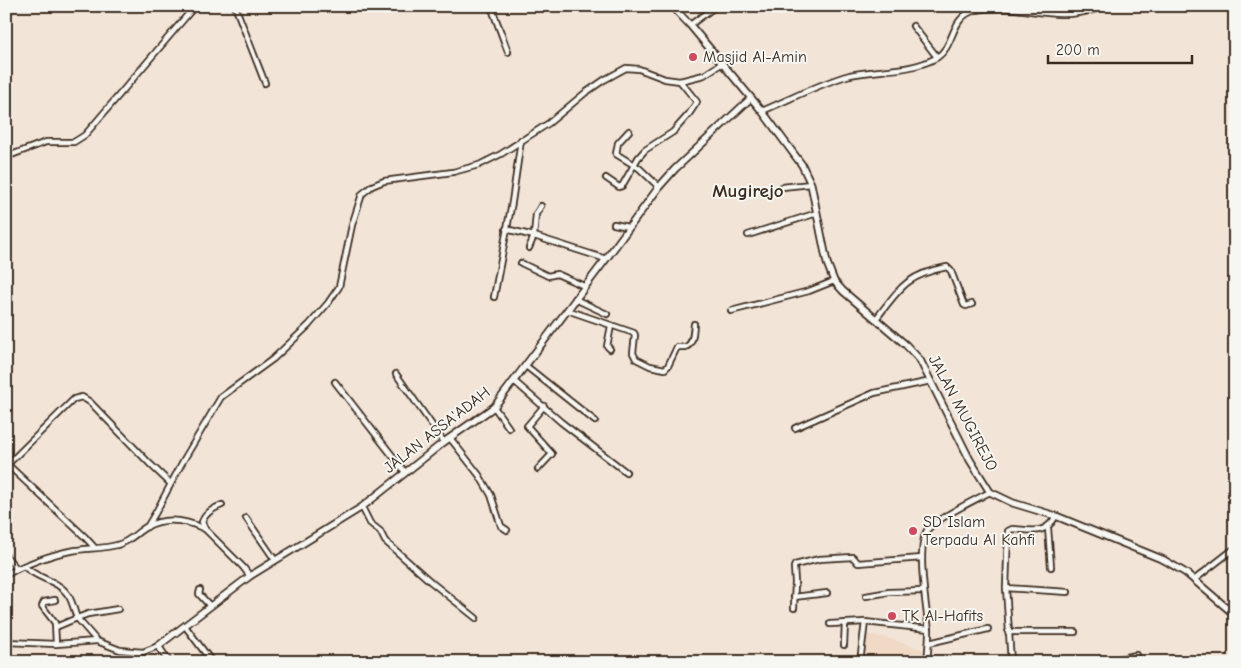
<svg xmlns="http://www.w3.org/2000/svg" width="1241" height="668" font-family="'Comic Neue',sans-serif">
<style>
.built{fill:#f0d9c5}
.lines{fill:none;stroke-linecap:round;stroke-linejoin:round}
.minor-casing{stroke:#3b2a1e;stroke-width:8}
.tertiary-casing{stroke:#3b2a1e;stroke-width:9}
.minor{stroke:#f6f6f2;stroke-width:4.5}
.tertiary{stroke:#f6f6f2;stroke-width:5.5}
.poi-dot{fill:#d1495b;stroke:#f6f6f2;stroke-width:2}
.labels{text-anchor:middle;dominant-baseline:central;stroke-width:4;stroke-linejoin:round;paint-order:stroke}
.poi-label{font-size:16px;fill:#3b2a1e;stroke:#f6f6f2;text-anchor:start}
.street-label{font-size:16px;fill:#3b2a1e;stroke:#f6f6f2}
.quarter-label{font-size:19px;font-weight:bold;fill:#3b2a1e;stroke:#f6f6f2}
</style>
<rect width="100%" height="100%" fill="#f2e5d8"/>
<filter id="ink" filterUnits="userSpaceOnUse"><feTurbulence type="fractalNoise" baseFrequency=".02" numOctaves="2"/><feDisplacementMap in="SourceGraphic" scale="10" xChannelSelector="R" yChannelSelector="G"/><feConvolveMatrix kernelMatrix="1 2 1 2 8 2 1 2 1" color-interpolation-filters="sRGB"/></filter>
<g filter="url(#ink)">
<path class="built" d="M864,634L892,639L927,651L926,662H860Z"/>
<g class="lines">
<defs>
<g id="minor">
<path d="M235,6L265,83"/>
<path d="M491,6L508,52"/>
<path d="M690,25L716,6"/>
<path d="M913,26L937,57"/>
<path d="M762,111C791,99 820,83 850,75C878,69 911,72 936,58C956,46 949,17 976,10C1004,4 1032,13 1060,14C1076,15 1092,10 1108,6"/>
<path d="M629,131L618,143L616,154L639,168L659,187"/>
<path d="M6,157L46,142H74L85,135L195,6"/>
<path d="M606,178L619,187L622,186L638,158L645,150L673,132L689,114L697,102L680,81"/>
<path d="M782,187L811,184"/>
<path d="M614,224L628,227"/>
<path d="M506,229L534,236L536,214L541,206"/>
<path d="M748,235L817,213"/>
<path d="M529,248L534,236L606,259"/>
<path d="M521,263L548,276L557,274L584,286"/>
<path d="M494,297L512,202L521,140"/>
<path d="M575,299L607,314"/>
<path d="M567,310L634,333L635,335L633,353L636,359L650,366L665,369L668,366L677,347C679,347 682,347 685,347C694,345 693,331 694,324"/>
<path d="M731,311L809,291L834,281"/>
<path d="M876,319C900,288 906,275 947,267L951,271L964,305L966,306L972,304"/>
<path d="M610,349L607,346L611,326"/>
<path d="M526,366L595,421"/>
<path d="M396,374L444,442"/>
<path d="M514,381L561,422L626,472"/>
<path d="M335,382L405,472"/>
<path d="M494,407L509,428"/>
<path d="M795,428L874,393L931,381"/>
<path d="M450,438L479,475L491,495L501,526L507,530"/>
<path d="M7,464L85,537L94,547"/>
<path d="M6,466L74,399L82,397L90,402L150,464L170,483"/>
<path d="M538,469L552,454L527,426L544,406"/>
<path d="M222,505C214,508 205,513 202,522L205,529L243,567L250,576"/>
<path d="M362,507L370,523L380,531L385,541L431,582L476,618"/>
<path d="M246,518L275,560"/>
<path d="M147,527L156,512L183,461L221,397L273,359L309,325L328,303L339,287L352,225L362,194L372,186L384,181L453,172L479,165L501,154L549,123L585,93L604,80L626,68L639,69L665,79L680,81L704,75L721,64"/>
<path d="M1048,528L1051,567"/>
<path d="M6,556L17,569C35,561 52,554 71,551C86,548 103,549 117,545C129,542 136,533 146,527C166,516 186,520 205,529"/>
<path d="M24,566C36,579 59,580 68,595C73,602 74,611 77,618L88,614L118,609"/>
<path d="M6,575L17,569"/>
<path d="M1194,580L1235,548"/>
<path d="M1006,588L1068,592"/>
<path d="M200,590L199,594L210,606"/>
<path d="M866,596L889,592L924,591"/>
<path d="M794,597L827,593"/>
<path d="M55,600L44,602L42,606L55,623L56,644"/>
<path d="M794,608L795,582L794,567L795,565L819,559L853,557L858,563L922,558"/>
<path d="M830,624L865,622L929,629"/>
<path d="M185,626L212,662"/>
<path d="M56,627L77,618L97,641L120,650L143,652L158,646"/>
<path d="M1008,632H1075"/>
<path d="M6,642L56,644L97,641"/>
<path d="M929,643L988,629"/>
<path d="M844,645L845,623"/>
<path d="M123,662L141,652"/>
<path d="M860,662L865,622"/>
<path d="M927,662C928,651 929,642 929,631C927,610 915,545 928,529C937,518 975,500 990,492"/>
<path d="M1011,662L1006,588L1008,531L1012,529C1031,530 1045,536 1056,516"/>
<path d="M1104,662L1136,655"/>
</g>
<g id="tertiary">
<path d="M672,6L690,25L762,111L802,165L811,184L827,263L834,281L843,291L906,345L920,360L970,460L990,492L1013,503L1056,516L1164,560L1186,573L1235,615"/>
<path d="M169,662L158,646L250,576L362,507L444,442L494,407L606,259L659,187L675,169L751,98"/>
</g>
</defs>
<use href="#minor" class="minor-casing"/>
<use href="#tertiary" class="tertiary-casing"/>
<use href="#minor" class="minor"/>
<use href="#tertiary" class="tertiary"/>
</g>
</g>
<g class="poi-dot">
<circle cx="693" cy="57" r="5"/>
<circle cx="913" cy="531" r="5"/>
<circle cx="892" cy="616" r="5"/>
</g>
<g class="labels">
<g class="poi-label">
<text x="703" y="57">Masjid Al-Amin</text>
<text x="923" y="522">SD Islam<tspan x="923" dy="18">Terpadu Al Kahfi</tspan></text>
<text x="902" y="616">TK Al-Hafits</text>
</g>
<g class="street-label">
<text transform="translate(963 413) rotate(62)">JALAN MUGIREJO</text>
<text transform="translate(437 430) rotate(-38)">JALAN ASSA'ADAH</text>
</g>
<g class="quarter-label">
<text x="748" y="191">Mugirejo</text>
</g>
</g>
<rect width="1241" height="668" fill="none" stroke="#f6f6f2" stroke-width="25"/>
<rect x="12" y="12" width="1216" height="643" fill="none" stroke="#3b2a1e" stroke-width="2" filter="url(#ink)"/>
<path d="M1048 55v8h144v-8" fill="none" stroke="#3b2a1e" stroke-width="2.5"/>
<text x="1056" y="55" font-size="15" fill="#3b2a1e" stroke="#f6f6f2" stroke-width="4" paint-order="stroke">200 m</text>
</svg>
